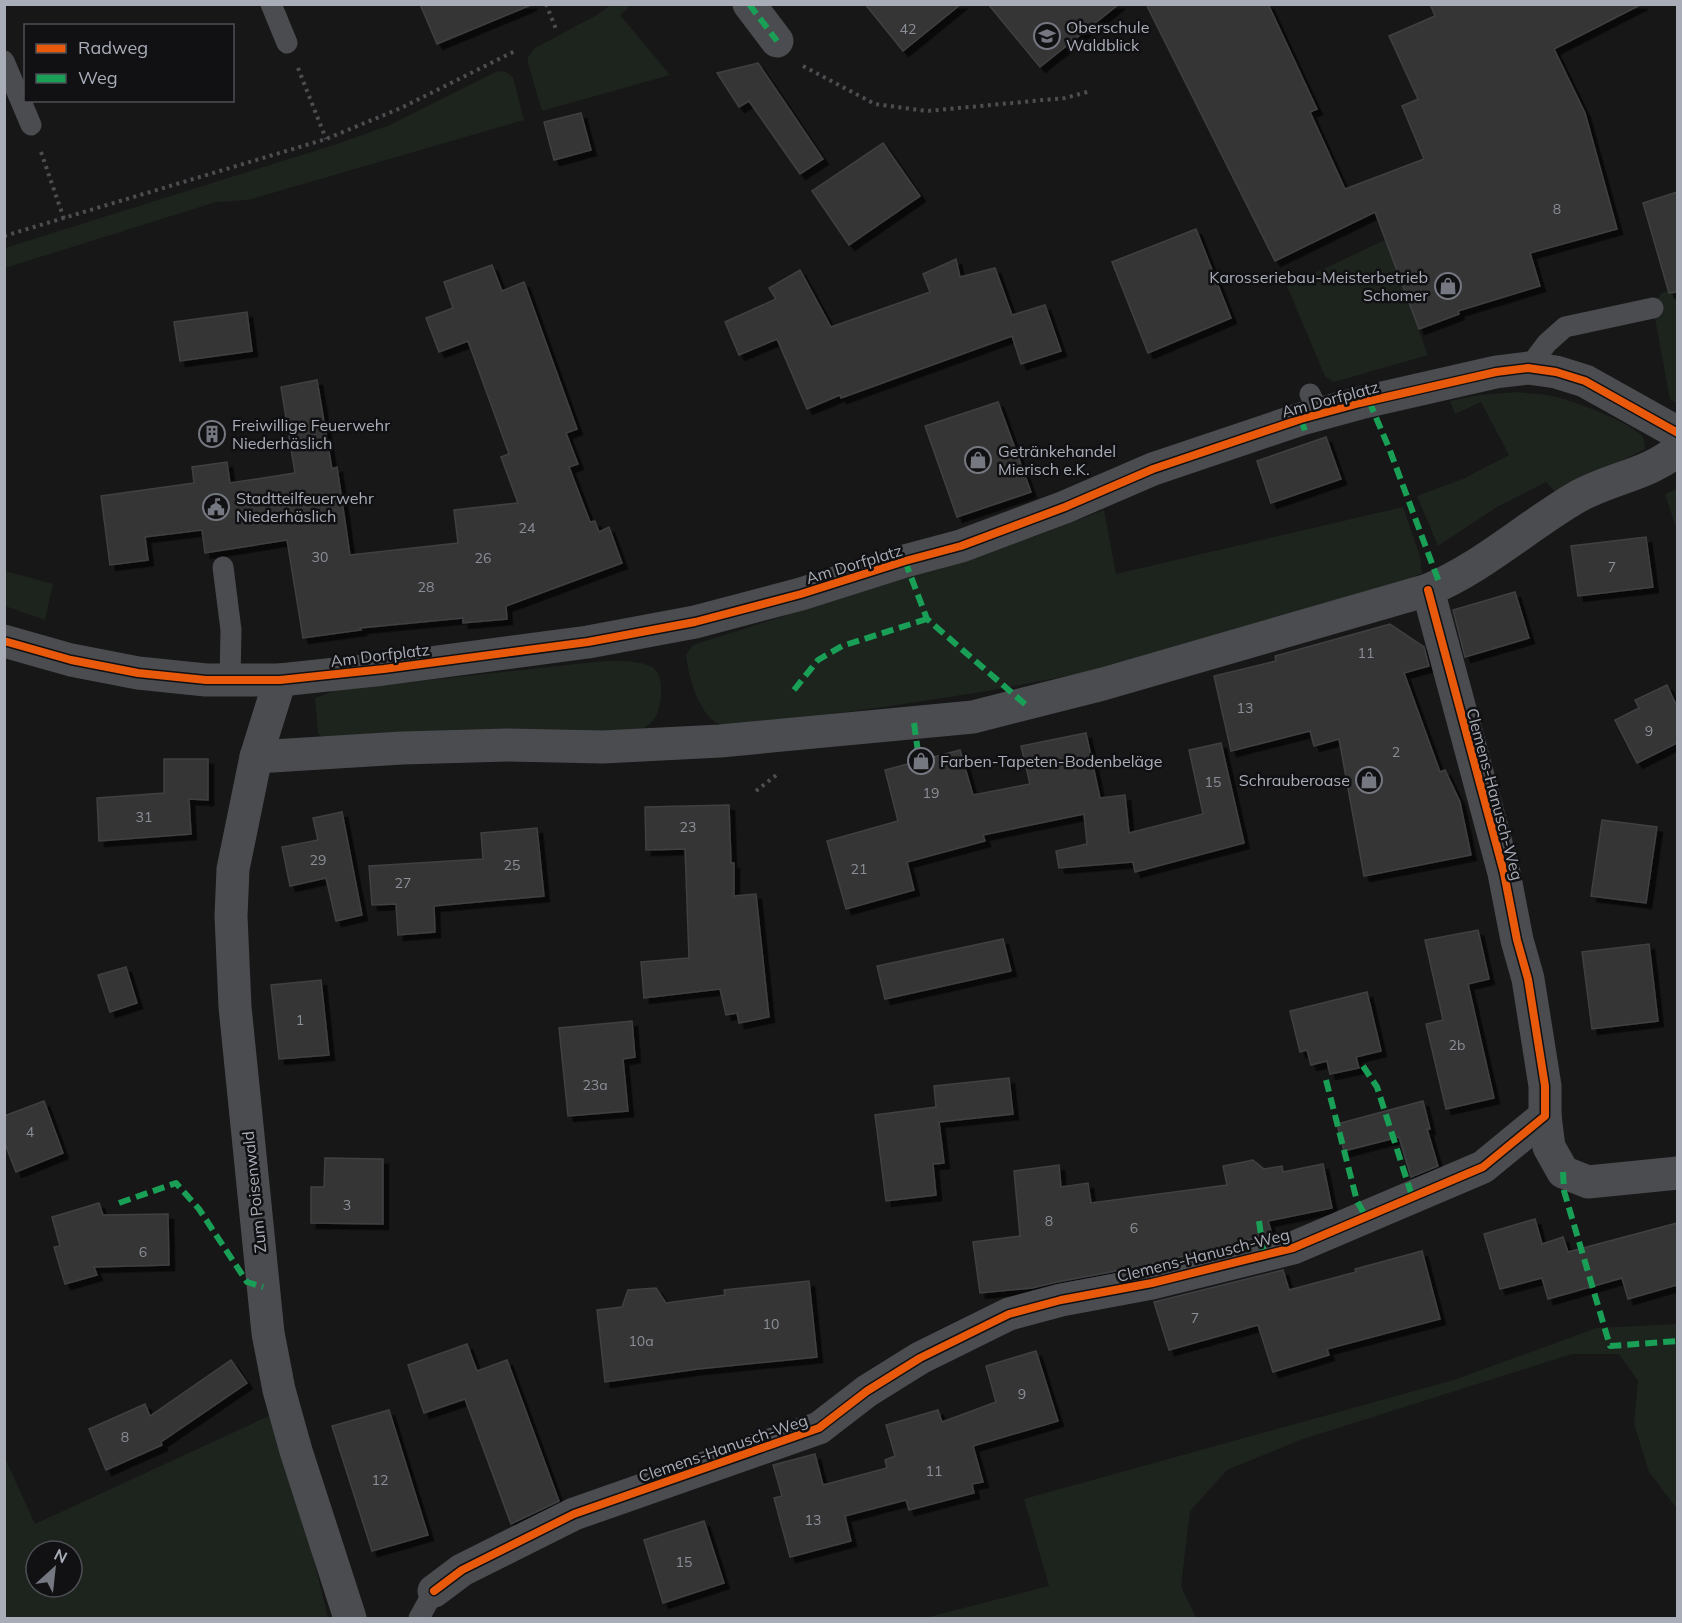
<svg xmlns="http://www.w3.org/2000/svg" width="1682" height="1623" font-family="Mulish,sans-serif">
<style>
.green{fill:#1d241e;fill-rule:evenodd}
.building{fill:#353536;stroke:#3f4043;stroke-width:1.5;filter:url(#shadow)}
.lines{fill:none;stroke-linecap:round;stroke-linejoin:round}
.path{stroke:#4d4e52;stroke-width:4;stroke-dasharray:3 4.5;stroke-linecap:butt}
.lane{stroke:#4b4c50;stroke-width:21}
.street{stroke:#4b4c50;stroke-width:33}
.quiet{stroke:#1a9f57;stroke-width:6;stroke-dasharray:12 6;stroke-linecap:butt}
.cycleway-casing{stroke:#111113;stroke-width:11}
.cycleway{stroke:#e8590c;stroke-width:8}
.labels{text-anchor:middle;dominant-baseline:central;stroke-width:5;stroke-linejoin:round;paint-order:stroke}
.number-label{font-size:14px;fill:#8b8f98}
.poi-label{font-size:16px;fill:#a8adb8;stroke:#111113;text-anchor:start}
.street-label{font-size:16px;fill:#a8adb8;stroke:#111113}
</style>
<defs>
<filter id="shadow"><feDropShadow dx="5.5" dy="5.5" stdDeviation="0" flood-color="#0009"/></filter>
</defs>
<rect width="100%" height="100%" fill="#171717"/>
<g class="green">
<path d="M612,4L631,5L620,15L670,75L542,111L528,63V57L535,48L597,15Z"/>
<path d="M498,71L506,72L513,77L524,120L248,200L216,202L5,268V248L337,144L390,125Z"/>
<path d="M1385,240L1428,355L1334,382L1325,376L1287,286Z"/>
<path d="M1677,288V403L1670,399L1653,308L1661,293Z"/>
<path d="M1518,392C1531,394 1547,394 1560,398C1576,402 1638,425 1644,439C1644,441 1645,448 1645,449L1556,493L1546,482L1497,507L1438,546L1417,496L1463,479L1509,455L1481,402L1455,414L1450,401L1480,395Z"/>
<path d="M1677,489H1678L1677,531L1665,494Z"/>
<path d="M1403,507L1420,556L1422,573L1403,582L1134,663L988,691L884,707L730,727C726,726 721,725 717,723C698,713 688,674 686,655L693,645L1039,535L1104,510L1116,574Z"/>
<path d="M5,571L53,584L45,620L5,606Z"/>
<path d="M605,661C620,661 638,660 652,667C665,674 662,704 656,716C651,725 643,729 634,732L322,737L318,733L315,698L337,690Z"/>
<path d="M1677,1324V1506H1675L1649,1472L1634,1424L1638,1381L1619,1354H1572L1300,1440L1227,1470L1190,1511L1181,1586L1196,1618H925L1049,1586L1024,1499L1454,1380L1597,1328Z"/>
<path d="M271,1415L304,1520L328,1618H5L4,1456L35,1524ZM36,1551H72V1587H36Z"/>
</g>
<g class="building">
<path d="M420,4H531V5L437,44Z"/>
<path d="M865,4H961L903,51Z"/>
<path d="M988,4H1119L1040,67Z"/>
<path d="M1146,4H1268L1317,109L1310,112L1345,189L1424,159L1402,106L1418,99L1389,36L1435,16L1430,4H1642L1554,49L1585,113L1617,229L1530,253L1540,286L1458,311L1459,314L1419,329L1375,212L1275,261Z"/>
<path d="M758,63L823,159L800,174L749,101L739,107L717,73Z"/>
<path d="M581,113L591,150L554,160L544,122Z"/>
<path d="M883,143L920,196L849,245L812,191Z"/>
<path d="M1677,192V292L1669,293L1643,203Z"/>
<path d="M1196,229L1231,318L1148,353L1112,262Z"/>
<path d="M956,259L960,277L995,268L1012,315L1045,305L1061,351L1021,364L1012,336L841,398L840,395L807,409L777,339L739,355L725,322L776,299L769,288L800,270L831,327L930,292L923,274Z"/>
<path d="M492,265L502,291L524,282L577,429L566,433L578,464L569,467L590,522L595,521L599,532L609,527L622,563L506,606L507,619L463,623V618L360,628L361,630L303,638L287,540L205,553L202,530L145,537L148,560L110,565L101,496L194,483L192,467L227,462L230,483L295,473L281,387L317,380L332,469L337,467L350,555L458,543L454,510L518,503L501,457L509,454L468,341L439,352L426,318L453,308L444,282Z"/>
<path d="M247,312L252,351L180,361L174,322Z"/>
<path d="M998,402L1031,492L957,517L925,426Z"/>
<path d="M1326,437L1341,479L1271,503L1257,461Z"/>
<path d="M1646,537L1653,587L1578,596L1571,546Z"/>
<path d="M1515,592L1529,638L1465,657L1453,610Z"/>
<path d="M1390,624L1424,647L1429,666L1404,673L1440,772L1445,770L1460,802L1471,855L1364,876L1339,739L1314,746L1310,731L1231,751L1214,676L1276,661L1275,656Z"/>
<path d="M1667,685L1677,707V743L1637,763L1615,720L1639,708L1635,700Z"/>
<path d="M1086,733L1100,798L1125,795L1129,833L1203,814L1189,750L1221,743L1244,843L1135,872L1133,862L1059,868L1056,851L1087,844L1084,814L983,835L985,841L907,862L914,890L846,909L827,841L898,821L885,770L960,750L973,795L1030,784L1021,746Z"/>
<path d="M164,759H208V800L189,799L191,834L99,841L97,798L164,793Z"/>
<path d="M729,805L731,863H734V896L756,894L769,1017L739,1023L737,1013L726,1015L720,989L644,998L641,962L689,958L685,849L646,850L645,807Z"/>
<path d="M342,812L362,915L336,921L326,878L290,886L282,847L318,840L313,818Z"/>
<path d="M1602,820L1657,827L1646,903L1591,896Z"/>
<path d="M537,828L544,896L434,906L435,932L398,935L396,904L372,905L369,866L483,859L481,833Z"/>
<path d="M1478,930L1489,979L1468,984L1494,1098L1446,1109L1426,1024L1443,1020L1425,940Z"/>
<path d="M1003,939L1011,971L885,999L877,966Z"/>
<path d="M1649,944L1658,1021L1592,1029L1582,952Z"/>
<path d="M126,967L137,1003L110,1012L98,975Z"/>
<path d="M321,980L329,1055L279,1059L271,985Z"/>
<path d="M1367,992L1381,1051L1356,1057L1359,1068L1330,1074L1327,1061L1311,1065L1307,1050L1300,1052L1290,1011Z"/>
<path d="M632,1021L635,1057L623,1059L628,1111L568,1116L559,1028Z"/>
<path d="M1009,1078L1013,1114L939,1122L944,1163L933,1164L936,1195L886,1201L875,1115L936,1107L934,1086Z"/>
<path d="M44,1101L63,1153L16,1172L4,1141V1116Z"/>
<path d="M1423,1101L1430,1129H1427L1438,1166L1411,1177L1399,1137L1344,1151L1337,1124Z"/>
<path d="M325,1158L383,1159V1224L311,1223V1187H324Z"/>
<path d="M1253,1160L1264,1169L1282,1166L1283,1172L1323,1164L1332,1208L1268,1221L1272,1234L1148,1265L1057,1282L1032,1288L980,1293L973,1242L1020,1236L1014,1171L1059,1165L1061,1187L1088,1183L1091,1203L1227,1185L1223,1166Z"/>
<path d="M99,1203L103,1215L168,1214L169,1265L94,1267L97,1275L65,1284L54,1247L60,1246L52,1217Z"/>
<path d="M1535,1219L1542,1244L1563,1237L1568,1252L1677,1223V1285L1628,1299L1622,1278L1548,1299L1542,1278L1500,1289L1484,1234Z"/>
<path d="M1422,1251L1440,1319L1327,1349L1329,1355L1273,1372L1258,1325L1169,1350L1154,1302L1283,1270L1289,1290L1356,1272L1355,1269Z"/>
<path d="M809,1281L817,1357L698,1369L605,1382L597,1310L622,1307L628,1290L656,1288L666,1303L725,1295L724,1290Z"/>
<path d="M467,1344L477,1371L507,1360L559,1501L511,1524L465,1399L424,1413L408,1365Z"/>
<path d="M1036,1351L1058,1421L973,1446L983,1482L972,1484L974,1493L909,1510L906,1500L845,1516L851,1541L790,1557L774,1498L782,1496L773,1465L815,1454L823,1485L887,1468L885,1460L895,1456L886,1425L938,1410L942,1422L996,1402L986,1366Z"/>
<path d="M231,1360L247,1383L161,1442L162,1445L106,1470L89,1429L145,1404L150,1416Z"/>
<path d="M389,1410L428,1535L372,1551L332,1426Z"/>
<path d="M704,1521L724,1583L663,1603L644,1540Z"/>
</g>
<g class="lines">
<g class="path">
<path d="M546,4L556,29"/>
<path d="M803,66L875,104L927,111L1065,98L1091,91"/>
<path d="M298,68L326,139"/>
<path d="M41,152L64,219"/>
<path d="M4,236L326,139L401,108L515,51"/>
<path d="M756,791L779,773"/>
</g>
<g class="lane">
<path d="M271,4L287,43"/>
<path d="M4,61L31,125"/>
<path d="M1528,368L1547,343L1565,327L1653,308"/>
<path d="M1310,394L1320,415"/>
<path d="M223,567L231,630L230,680"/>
<path d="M419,1618L434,1591"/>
</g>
<g class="street">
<path d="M749,4L777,41"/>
<path d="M4,641L71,660L138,673L206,680H280L384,669L588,642L695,622L801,594L905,561L961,546L1065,507L1153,469L1301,419L1360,403L1496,372L1528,368L1556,372L1585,381L1678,433"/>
<path d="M280,680L256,757L233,869L231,916L235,1007L268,1333L279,1390L296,1451L350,1618"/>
<path d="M256,757L402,748L508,745L603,747L720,741L973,717L1103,684L1428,590C1482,568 1527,526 1577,497C1610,478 1648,475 1678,450"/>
<path d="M1545,1116L1549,1147L1563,1172L1588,1182L1678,1173"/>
<path d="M434,1591L462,1570L574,1514L819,1428L867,1391L920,1358L1009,1314L1061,1300L1152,1283L1293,1248L1483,1167L1545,1116V1086L1528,979L1517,940L1504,873L1428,590"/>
</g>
<g class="quiet">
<path d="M749,4L777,41"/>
<path d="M1369,401L1389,448L1440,585"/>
<path d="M1301,419L1305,431"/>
<path d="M905,561L927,619L1026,705"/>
<path d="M794,690L818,660L842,646L927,619"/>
<path d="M914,723L918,752"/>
<path d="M1363,1066L1377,1087L1412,1196"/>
<path d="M1326,1080L1357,1201L1366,1217"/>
<path d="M1563,1172L1564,1191L1610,1346L1678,1341"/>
<path d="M119,1203L176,1183L199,1209L247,1282L263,1287"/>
<path d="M1259,1221L1264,1256"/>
</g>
<defs>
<g id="cycleway">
<path d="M4,641L71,660L138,673L206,680H280L384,669L588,642L695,622L801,594L905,561L961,546L1065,507L1153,469L1301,419L1360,403L1496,372L1528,368L1556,372L1585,381L1678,433"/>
<path d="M434,1591L462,1570L574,1514L819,1428L867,1391L920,1358L1009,1314L1061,1300L1152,1283L1293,1248L1483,1167L1545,1116V1086L1528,979L1517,940L1504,873L1428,590"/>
</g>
</defs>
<use href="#cycleway" class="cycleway-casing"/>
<use href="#cycleway" class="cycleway"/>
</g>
<defs>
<symbol id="school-ring" viewBox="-11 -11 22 22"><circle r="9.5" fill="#111113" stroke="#757880" stroke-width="1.5"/><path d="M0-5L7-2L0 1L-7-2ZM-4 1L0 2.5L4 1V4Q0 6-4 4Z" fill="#757880"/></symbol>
<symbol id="shop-ring" viewBox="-11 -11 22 22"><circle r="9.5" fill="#111113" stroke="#757880" stroke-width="1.5"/><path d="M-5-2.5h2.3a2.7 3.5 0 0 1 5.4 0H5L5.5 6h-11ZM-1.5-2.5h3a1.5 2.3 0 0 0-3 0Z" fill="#757880"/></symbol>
<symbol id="building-ring" viewBox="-11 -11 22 22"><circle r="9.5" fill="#111113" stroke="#757880" stroke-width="1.5"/><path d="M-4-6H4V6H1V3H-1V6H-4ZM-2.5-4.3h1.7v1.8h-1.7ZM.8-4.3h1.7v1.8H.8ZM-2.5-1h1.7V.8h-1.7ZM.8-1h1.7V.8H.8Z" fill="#757880"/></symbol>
<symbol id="civic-ring" viewBox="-11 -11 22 22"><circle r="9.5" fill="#111113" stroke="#757880" stroke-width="1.5"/><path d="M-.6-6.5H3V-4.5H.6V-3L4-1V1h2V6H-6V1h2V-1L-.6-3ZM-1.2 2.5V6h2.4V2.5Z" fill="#757880"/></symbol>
</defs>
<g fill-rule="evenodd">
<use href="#school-ring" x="1032" y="21" width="30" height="30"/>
<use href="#shop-ring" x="1433" y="271" width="30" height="30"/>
<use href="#building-ring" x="197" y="419" width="30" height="30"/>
<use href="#shop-ring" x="963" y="445" width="30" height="30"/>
<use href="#civic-ring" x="201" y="492" width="30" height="30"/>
<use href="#shop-ring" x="906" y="746" width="30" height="30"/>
<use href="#shop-ring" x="1354" y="765" width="30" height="30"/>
</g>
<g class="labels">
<g class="number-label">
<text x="908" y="29">42</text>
<text x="1557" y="209">8</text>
<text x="527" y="528">24</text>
<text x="320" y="557">30</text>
<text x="483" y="558">26</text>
<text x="1612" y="567">7</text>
<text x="426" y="587">28</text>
<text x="1366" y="653">11</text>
<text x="1245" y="708">13</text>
<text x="1649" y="731">9</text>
<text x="1396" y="752">2</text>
<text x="1213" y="782">15</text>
<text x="931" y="793">19</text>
<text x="144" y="817">31</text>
<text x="688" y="827">23</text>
<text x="318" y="860">29</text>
<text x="512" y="865">25</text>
<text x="859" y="869">21</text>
<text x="403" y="883">27</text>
<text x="300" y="1020">1</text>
<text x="1457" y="1045">2b</text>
<text x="595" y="1085">23a</text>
<text x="30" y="1132">4</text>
<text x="347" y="1205">3</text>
<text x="1049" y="1221">8</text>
<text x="1134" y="1228">6</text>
<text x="143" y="1252">6</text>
<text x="1195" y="1318">7</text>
<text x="771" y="1324">10</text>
<text x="641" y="1341">10a</text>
<text x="1022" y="1394">9</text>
<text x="125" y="1437">8</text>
<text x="934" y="1471">11</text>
<text x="380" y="1480">12</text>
<text x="813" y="1520">13</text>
<text x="684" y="1562">15</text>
</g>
<g class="poi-label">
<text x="1066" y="27">Oberschule<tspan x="1066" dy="18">Waldblick</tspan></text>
<text x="1428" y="277" text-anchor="end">Karosseriebau-Meisterbetrieb<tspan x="1428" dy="18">Schomer</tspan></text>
<text x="232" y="425">Freiwillige Feuerwehr<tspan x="232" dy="18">Niederhäslich</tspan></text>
<text x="998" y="451">Getränkehandel<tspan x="998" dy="18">Mierisch e.K.</tspan></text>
<text x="236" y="498">Stadtteilfeuerwehr<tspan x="236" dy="18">Niederhäslich</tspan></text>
<text x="940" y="761">Farben-Tapeten-Bodenbeläge</text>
<text x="1350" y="780" text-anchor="end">Schrauberoase</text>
</g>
<g class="street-label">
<text transform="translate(1330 399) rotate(-15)">Am Dorfplatz</text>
<text transform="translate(854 564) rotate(-17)">Am Dorfplatz</text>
<text transform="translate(380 655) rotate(-7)">Am Dorfplatz</text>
<text transform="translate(1495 794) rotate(75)">Clemens-Hanusch-Weg</text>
<text transform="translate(254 1192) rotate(-96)">Zum Poisenwald</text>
<text transform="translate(1203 1255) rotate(-14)">Clemens-Hanusch-Weg</text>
<text transform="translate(723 1448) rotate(-19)">Clemens-Hanusch-Weg</text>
</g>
</g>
<rect width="1682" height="1623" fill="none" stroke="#a8adb8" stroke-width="12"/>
<rect x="24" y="24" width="210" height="78" fill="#111113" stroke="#4d4f55" stroke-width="1.5"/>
<rect x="36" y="44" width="30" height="9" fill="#e8590c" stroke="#4d4f55" stroke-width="1.5"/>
<text x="78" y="54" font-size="18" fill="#a8adb8">Radweg</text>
<rect x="36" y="74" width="30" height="9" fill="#1a9f57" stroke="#4d4f55" stroke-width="1.5"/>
<text x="78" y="84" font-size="18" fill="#a8adb8">Weg</text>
<g transform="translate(54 1569) rotate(27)"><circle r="28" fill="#111113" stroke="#4d4f55" stroke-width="1.5"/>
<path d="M0-4.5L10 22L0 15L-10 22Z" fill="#757880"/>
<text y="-9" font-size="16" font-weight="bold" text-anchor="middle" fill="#a8adb8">N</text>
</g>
</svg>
